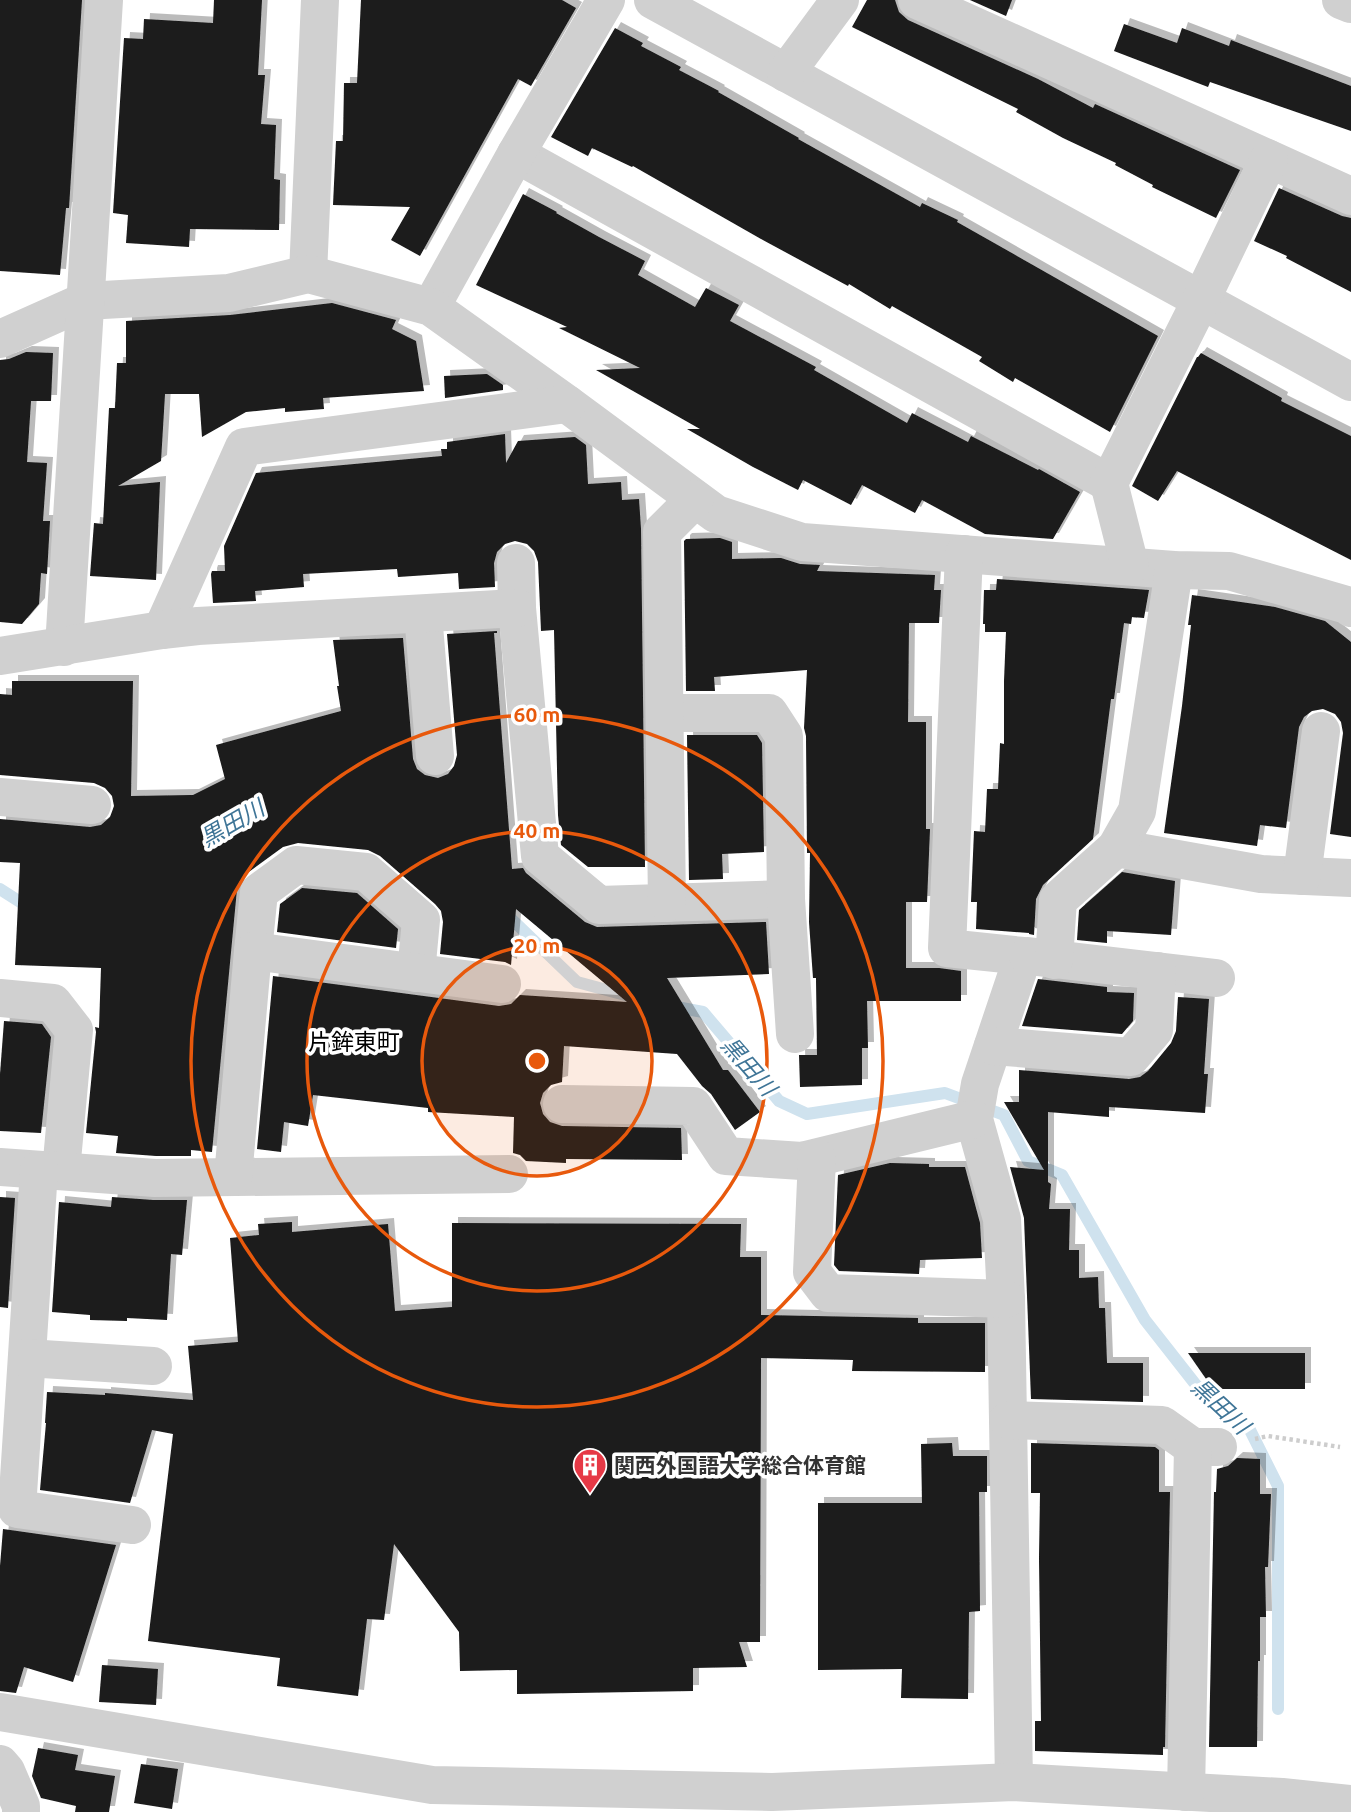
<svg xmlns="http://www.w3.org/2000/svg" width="1351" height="1812" font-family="Ubuntu,'Noto Sans JP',sans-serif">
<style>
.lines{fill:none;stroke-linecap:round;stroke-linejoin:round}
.stream{stroke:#cfe2ee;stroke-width:12}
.building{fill:#1a1a1a;filter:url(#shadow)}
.path{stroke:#cdcdcd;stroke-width:4.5;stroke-dasharray:3.5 3.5;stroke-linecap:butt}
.minor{stroke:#d0d0d0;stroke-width:38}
.ring{fill:none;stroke:#e8590c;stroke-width:3.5}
.labels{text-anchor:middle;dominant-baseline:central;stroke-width:7;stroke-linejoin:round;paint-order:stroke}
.poi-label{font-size:21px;font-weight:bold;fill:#333;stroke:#fff;text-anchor:start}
.water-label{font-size:23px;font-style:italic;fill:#3f7597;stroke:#fff}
.neighbourhood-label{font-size:23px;fill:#000;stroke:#fff}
.centre{fill:#e8590c;stroke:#fff;stroke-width:3.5}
.ring-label{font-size:21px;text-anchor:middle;font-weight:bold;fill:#e8590c;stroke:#fff;stroke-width:7;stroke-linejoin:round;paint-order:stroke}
</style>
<defs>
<filter id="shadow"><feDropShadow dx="6" dy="-6" stdDeviation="0" flood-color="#0004"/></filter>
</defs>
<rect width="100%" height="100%" fill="#fff"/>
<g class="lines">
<g class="stream">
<path d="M0,889L28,907H33"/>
<path d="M503,911L577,982L629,996"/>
<path d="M671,1006L703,1012L779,1101L807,1114L945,1093L1004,1115L1028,1161L1062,1175L1145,1320L1196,1385L1249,1428L1278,1486V1709"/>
</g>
</g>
<g class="building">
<path d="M0,0H82L69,208H66L60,275L0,271Z"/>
<path d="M214,0H262L258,75H265L261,124L276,125L274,179L280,180L279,230L190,229L189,247L126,243L128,215L113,213L124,38L143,39L144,19L213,23Z"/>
<path d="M361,0H562L576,8L531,86L518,79L420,256L391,240L410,207L333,205L336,141H343L344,83H357Z"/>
<path d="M867,0H895L899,12L908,20L1038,79L1093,108L1095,104L1240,170L1216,218L1152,187L1153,185L1115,165L1116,163L1063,138L1016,112L1018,109L852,27Z"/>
<path d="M970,0H1012L1006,16Z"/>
<path d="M1124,24L1177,43L1182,28L1229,46L1231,40L1351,86V131L1210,82L1208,87L1114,51Z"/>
<path d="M615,28L643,43L641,46L681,67L679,70L719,91L718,92L799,138L798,139L920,207L922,203L958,220L957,222L1158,336L1110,432L1015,378L1013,382L979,361L982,357L892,306L890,309L849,284L848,286L761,239L633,166L632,167L592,148L588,156L551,137Z"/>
<path d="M1279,188L1342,216L1351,218V292L1286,258L1287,256L1254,241Z"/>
<path d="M523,194L557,212L556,213L599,237L645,261L638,275L695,307L706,288L739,305L730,321L816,367L814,370L907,423L912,413L968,442L971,436L1038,470L1039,469L1080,492L1053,539L985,534L922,500L915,513L862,485L851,505L803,480L798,490L753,467L687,429H700L596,370L640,368L559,328L567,327L476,285Z"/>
<path d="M332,303L396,320L392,329L416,341L424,391L323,398L324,409L285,412V408L246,412L202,437L199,394H165L161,461L118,486L160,482L156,580L90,576L94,523L103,524L109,408H115L117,363H126V321L230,315Z"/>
<path d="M26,352L53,353L51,401H31L27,462L47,463L43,521H50L47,574L41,573L39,604L22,624L0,622V360L9,359Z"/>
<path d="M1201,353L1282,398L1281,401L1351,436V560L1177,471L1158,501L1132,486L1197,357H1198Z"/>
<path d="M487,374L503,385V390L445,398L444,376Z"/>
<path d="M505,434L506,463L518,441L575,437L586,445L588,484L621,482L622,500L639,499L641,529L645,867H588L561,845L558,815L554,630L541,631L538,562L534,551L527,544L515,541L505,544L497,552L494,563L495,587L459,589L458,573L398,577L397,569L303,574L304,587L255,591L256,601L213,603L211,574L212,571H225L224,546L256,473L442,456L441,449H447V442Z"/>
<path d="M720,538L732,542V559L781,558L800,564L820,565L817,571L935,575L934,590H941L939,623H909L908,722H926V829H930L927,902H906V968H939L961,971V1001H867L868,1048H862V1085L800,1087L799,1055H817L816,978H813L809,922L810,853H807L806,736L804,728L807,670L714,677L715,691H686L684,541L686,539Z"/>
<path d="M997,579L1149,590L1144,618L1132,617L1131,624L1124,623L1114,699H1111L1093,839L1043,885L1036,899L1034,935L1029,934V933L976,929L977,902H971L974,831L985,832L987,789H998L1000,743L1004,744V681L1006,632H985V624H983L984,590H996Z"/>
<path d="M1192,595L1275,607L1325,621L1351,642V837L1330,834L1343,733L1341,722L1335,714L1323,709L1312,711L1304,717L1299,727L1286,828L1260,825L1257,846L1164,833L1182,706L1191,625H1188Z"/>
<path d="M497,631V633H494L512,869L523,868L526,873L585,922L597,927L766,922L769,974L667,978L723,1070H728L760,1112L735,1130L711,1094L702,1086L677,1054L564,1046L562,1082L551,1085L543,1093L540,1103L543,1114L550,1122L562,1126L681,1128L682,1160L566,1159V1163L526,1161L520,1155L513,1153L514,1117L428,1112V1108L313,1095L308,1126L284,1122L281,1152L257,1149L273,976L499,1006L511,1004L520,995L627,1002L516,909L511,965L505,962L440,954L443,922L441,911L435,904L380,856L368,850L298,843L283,847L246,874L240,881L237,889L212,1152L191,1150V1156H156L116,1153L118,1136L86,1133L96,1032L95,1027L99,1028L101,968L15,965L20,863L0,862V819L90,827L101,825L110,817L114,806L112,796L105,788L94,783L0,775V694L12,695V681H133L131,796L193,795L225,779L216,745L341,711L337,686H339L333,640L403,638L413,759L417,769L425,775L438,778L448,774L454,766L457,755L447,634Z"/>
<path d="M687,735H757L762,743L764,852L722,854L723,879L689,880Z"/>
<path d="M1122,872L1175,881L1171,935L1107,931V943L1077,940L1079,910Z"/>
<path d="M302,888L357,893L398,929L396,948L277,932L280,904Z"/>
<path d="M1038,979L1107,987V992L1134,993L1133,1021L1122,1034L1022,1026Z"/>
<path d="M1178,997L1209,999L1204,1074H1208L1205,1113L1109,1107V1117L1048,1112V1182L1051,1184L1049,1209H1070L1069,1250H1079V1278L1098,1277L1099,1308H1105L1107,1363H1143V1402L1031,1399L1024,1218L1010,1167L1044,1170L1004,1102H1019V1070L1129,1079L1140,1077L1148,1071L1171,1043L1176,1031Z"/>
<path d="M4,1021L42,1024L51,1037L41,1133L0,1131V1074Z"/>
<path d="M890,1163L929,1164V1167H965L980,1223L982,1258L920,1260L919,1274L839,1271L834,1265L838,1175Z"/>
<path d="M0,1197L15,1198L8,1308L0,1307Z"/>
<path d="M112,1197L153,1200H187L182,1255L171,1254L167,1320L127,1318V1321L90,1320V1315L52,1312L59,1202L111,1207Z"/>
<path d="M292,1222V1232L388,1224L395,1311L452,1307V1223L741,1224L740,1257H761V1315L918,1318V1323H985V1372L852,1371L853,1360L761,1358L760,1642H739L747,1667L693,1668V1691L517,1694V1670L460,1671L459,1632L394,1544L384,1620L367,1619L358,1696L277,1686L280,1658L148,1641L173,1434L152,1430L130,1503L40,1490L46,1423H45L47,1392L105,1395V1393L193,1400L188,1346L238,1342L230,1238L259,1235L258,1224Z"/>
<path d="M1188,1353H1305V1389H1213Z"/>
<path d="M952,1443L953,1456H987V1492H979L980,1611L969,1612L968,1699L901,1698L902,1669L818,1670V1503H922L921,1444Z"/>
<path d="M1031,1443L1155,1447L1159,1450V1492H1170L1165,1747H1163V1755L1035,1751V1721H1041L1039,1558L1040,1493H1031Z"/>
<path d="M1237,1458L1260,1459V1494H1271L1268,1567H1265L1266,1617H1260V1661H1258L1257,1747H1209L1214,1492H1216L1217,1469L1228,1466Z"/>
<path d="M3,1529L116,1545L73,1682L24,1667L16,1693L0,1691V1566Z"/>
<path d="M102,1665L158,1669L156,1705L99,1702Z"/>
<path d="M38,1748L78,1755L75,1770L115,1776L109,1812H75L76,1806L41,1798L32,1776Z"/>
<path d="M141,1764L178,1769L172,1809L134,1803Z"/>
</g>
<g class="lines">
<path class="path" d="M1255,1439L1268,1436L1340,1447"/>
<g class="minor">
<path d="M653,0L1351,382"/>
<path d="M917,0L1351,196"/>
<path d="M1341,0L1351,4"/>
<path d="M786,73L840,0"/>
<path d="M516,154L1109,483"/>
<path d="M308,274L320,0"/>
<path d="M431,307L516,154L606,0"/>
<path d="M0,339L85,301L229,293L308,274L431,307L567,404L716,514L802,542L1174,570L1229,571L1347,605L1351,608"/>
<path d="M964,554L947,948L1023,956L980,1084L974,1119L1002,1219L1006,1299L1014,1782"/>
<path d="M516,563L517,608L540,856L599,905L786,899"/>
<path d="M1130,566L1109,483L1201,300L1269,159"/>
<path d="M423,614L435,756"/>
<path d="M162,630L244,447L567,404"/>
<path d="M64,647L104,0"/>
<path d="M0,656L162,630L198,626L517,608"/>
<path d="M665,713H769L784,736L786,899L795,1034"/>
<path d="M0,797L92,805"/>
<path d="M1116,848L1261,874L1351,878"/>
<path d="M1302,876L1321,731"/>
<path d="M667,903L662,532L695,499"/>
<path d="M253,951L259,892L296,865L366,872L421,920L416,973"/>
<path d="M1028,956L1216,978"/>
<path d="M1054,960L1058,900L1116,848L1137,811L1174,570"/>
<path d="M0,998L53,1003L74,1030L61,1171"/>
<path d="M993,1046L1131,1057L1154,1030L1157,971"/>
<path d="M562,1104L693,1106L726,1156L802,1161L974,1119"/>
<path d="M817,1158L812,1272L828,1293L1006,1299"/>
<path d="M0,1167L155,1178L509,1174"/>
<path d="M39,1170L17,1509L132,1525"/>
<path d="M233,1177L253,951L502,984"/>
<path d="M27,1358L153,1366"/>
<path d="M1008,1420L1162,1425L1193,1447H1218"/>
<path d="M0,1712L432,1785L772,1792L1014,1782L1282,1797L1351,1804"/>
<path d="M0,1764L6,1771L21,1806V1812"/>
<path d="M1186,1792L1193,1447"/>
</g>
</g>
<circle cx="537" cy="1061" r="115" fill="#e8590c" fill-opacity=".12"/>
<g class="ring">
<circle cx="537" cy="1061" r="115"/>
<circle cx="537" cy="1061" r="230"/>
<circle cx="537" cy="1061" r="346"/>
</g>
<defs>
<symbol id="building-pin" viewBox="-11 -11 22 30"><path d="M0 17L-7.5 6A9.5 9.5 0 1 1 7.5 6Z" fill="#e63946" stroke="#fff"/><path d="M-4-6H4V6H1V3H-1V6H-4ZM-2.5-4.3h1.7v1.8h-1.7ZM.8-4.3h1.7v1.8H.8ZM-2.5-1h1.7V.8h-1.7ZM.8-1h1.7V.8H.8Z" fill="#fff"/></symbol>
</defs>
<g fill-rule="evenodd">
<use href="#building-pin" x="571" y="1446" width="38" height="52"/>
</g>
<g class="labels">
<g class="poi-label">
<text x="614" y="1465">関西外国語大学総合体育館</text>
</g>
<g class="water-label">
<text transform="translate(232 823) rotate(-30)">黒田川</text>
<text transform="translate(749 1066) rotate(49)">黒田川</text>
<text transform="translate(1221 1406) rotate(43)">黒田川</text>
</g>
<g class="neighbourhood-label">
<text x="354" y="1041">片鉾東町</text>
</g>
</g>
<circle cx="537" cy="1061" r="10" class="centre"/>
<g class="ring-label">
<text x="537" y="722">60 m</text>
<text x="537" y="838">40 m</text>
<text x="537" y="953">20 m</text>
</g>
</svg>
